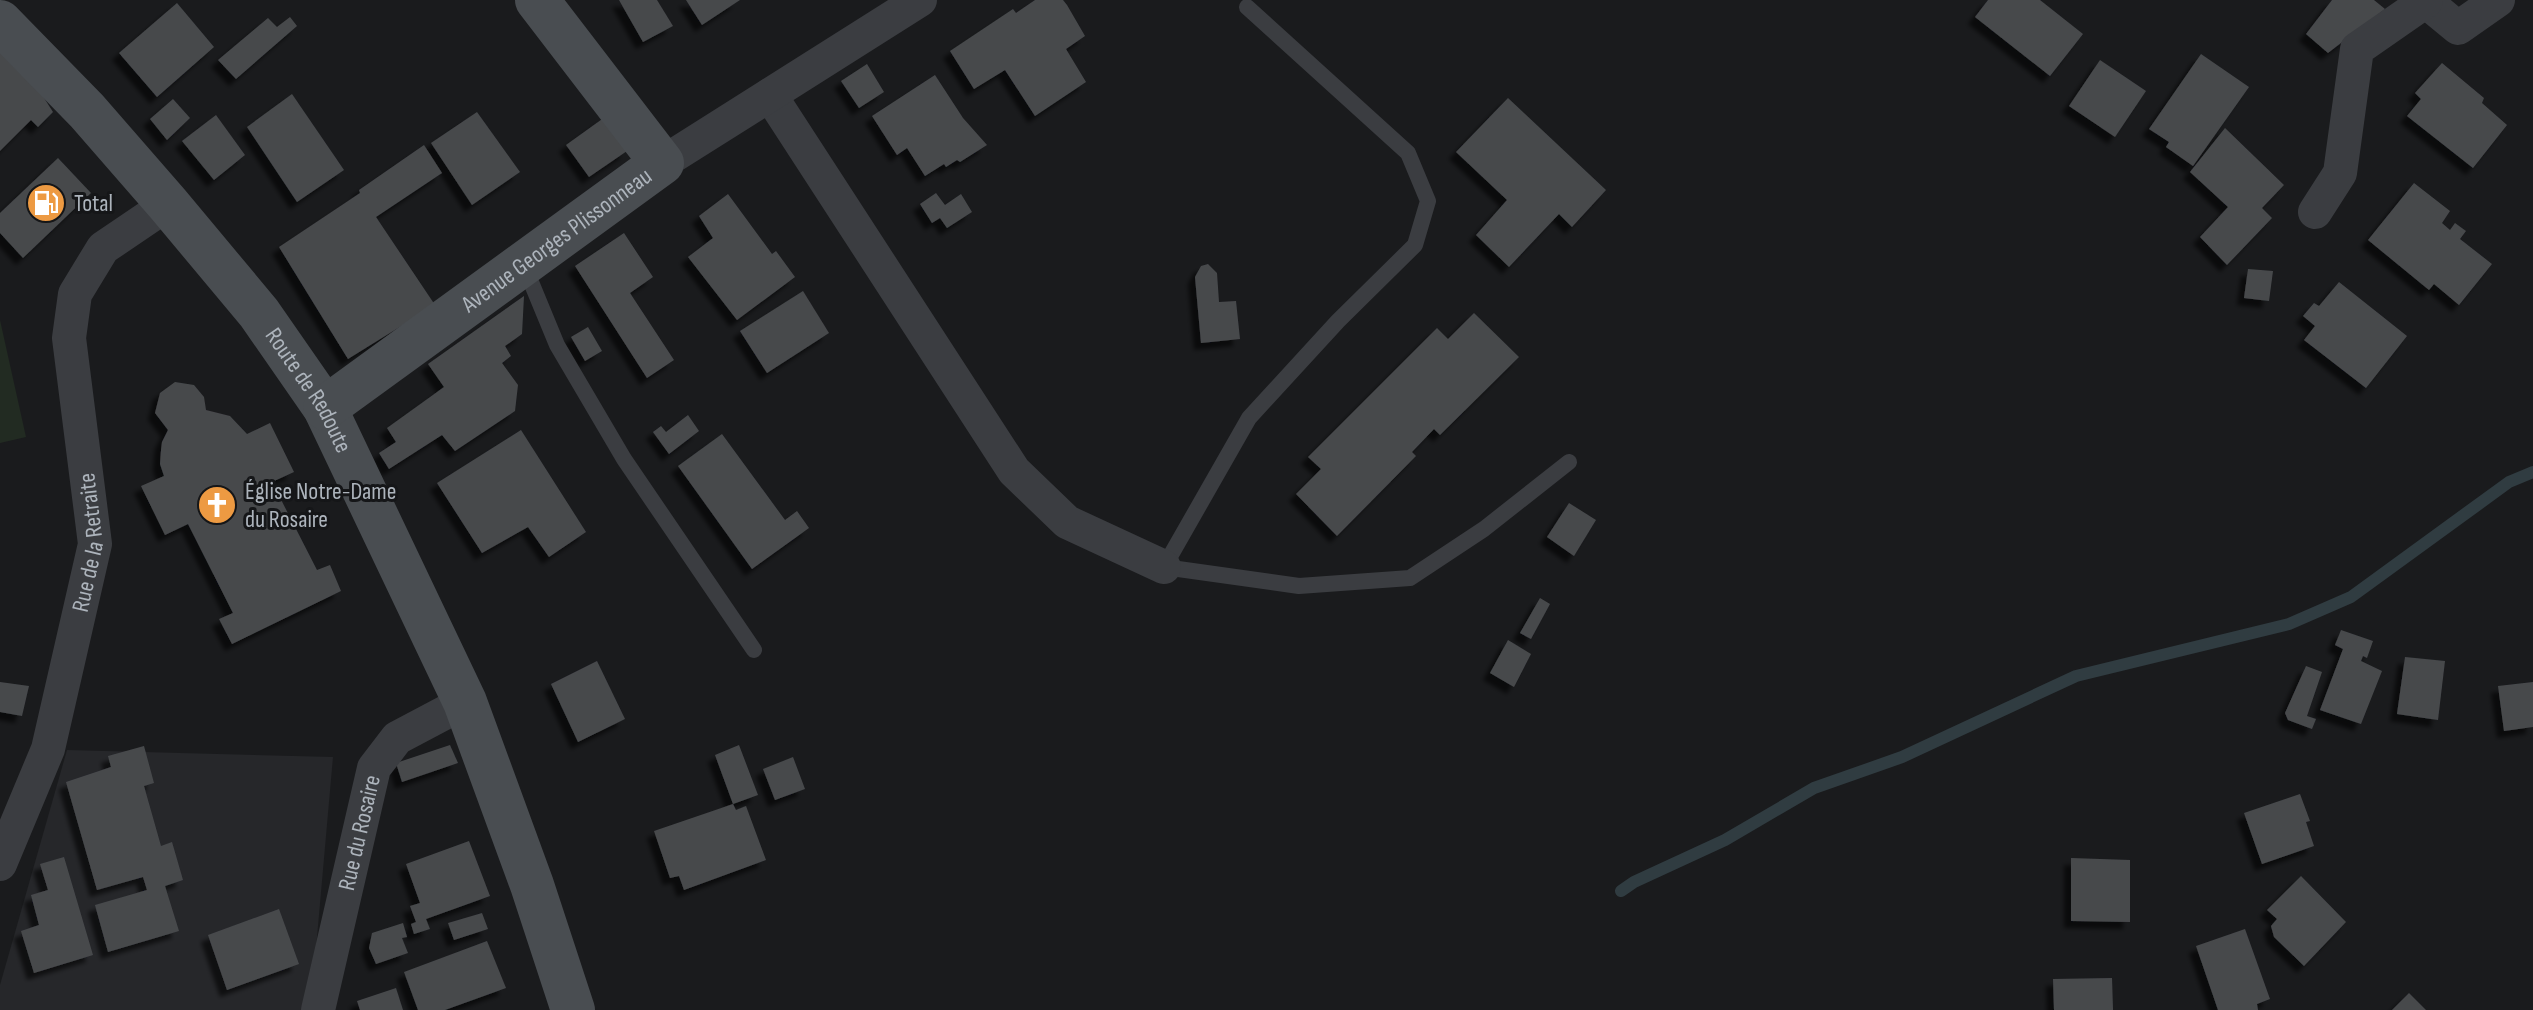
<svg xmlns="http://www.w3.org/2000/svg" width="2533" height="1010" font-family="'Sofia Sans Condensed',sans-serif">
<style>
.built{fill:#26272a}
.green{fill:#222b22}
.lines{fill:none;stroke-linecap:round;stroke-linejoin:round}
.stream{stroke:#303c41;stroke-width:12}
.building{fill:#47494c;filter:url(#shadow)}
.lane{stroke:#3b3d41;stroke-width:16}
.street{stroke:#3b3d41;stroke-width:34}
.secondary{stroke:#494d51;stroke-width:44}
.labels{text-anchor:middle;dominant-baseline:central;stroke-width:6;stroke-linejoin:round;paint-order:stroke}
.poi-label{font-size:24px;fill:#adb4bc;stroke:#151618;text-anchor:start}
.street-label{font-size:24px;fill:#adb4bc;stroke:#151618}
</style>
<defs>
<filter id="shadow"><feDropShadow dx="-7" dy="7" stdDeviation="2" flood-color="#0009"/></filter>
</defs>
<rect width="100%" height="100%" fill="#1a1b1d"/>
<path class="built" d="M67,750L333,757L315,960L301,1010H0V985Z"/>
<path class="green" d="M0,320L26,437L0,443Z"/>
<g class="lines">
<path class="stream" d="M1621,891L1634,882L1725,840L1814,788L1902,757L2076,676L2289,624L2351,597L2509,482L2533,472"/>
</g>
<g class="building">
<path d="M619,0H657L673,26L643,42Z"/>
<path d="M686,0H740L702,25Z"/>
<path d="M1035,0H1063L1067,5L1085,36L1066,49L1086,82L1035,116L1005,70L974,89L950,51L1013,9L1016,13Z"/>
<path d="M1988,0H2040L2083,34L2050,76L1975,17Z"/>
<path d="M2332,0H2374L2385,9L2328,53L2306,34Z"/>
<path d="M177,3L214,47L157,97L119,53Z"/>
<path d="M290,17L297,26L236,79L218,60L268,18L277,27Z"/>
<path d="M0,52L32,79L53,112L38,127L31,120L0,151Z"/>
<path d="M2201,54L2249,87L2193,166L2166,147L2169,142L2149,129Z"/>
<path d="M2100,60L2146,91L2115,137L2069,106Z"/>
<path d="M2442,63L2484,98L2482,103L2507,125L2473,168L2407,116L2421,99L2415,93Z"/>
<path d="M867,64L884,92L859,108L841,81Z"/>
<path d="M935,75L963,118L987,145L960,162L957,160L946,167L944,164L925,176L907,148L897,155L872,116Z"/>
<path d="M292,94L344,170L297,202L247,127Z"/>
<path d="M1508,98L1606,190L1572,227L1559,214L1509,267L1476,235L1507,200L1456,152Z"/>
<path d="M173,99L190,118L167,140L150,119Z"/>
<path d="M477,112L520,172L472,205L431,143Z"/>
<path d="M216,115L245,155L214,180L182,141Z"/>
<path d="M605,117L627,151L589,177L566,145Z"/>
<path d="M2225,128L2284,185L2262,208L2272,218L2227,265L2200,237L2228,207L2190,172Z"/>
<path d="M424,145L442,173L376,217L435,305L348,359L279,247L360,193L359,190Z"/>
<path d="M58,158L91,193L23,258L0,233V213Z"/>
<path d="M2414,183L2450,211L2442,223L2450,230L2455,223L2466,231L2460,239L2492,264L2459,305L2434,284L2429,290L2368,240Z"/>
<path d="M936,193L945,205L961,194L972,212L947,228L940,218L932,223L920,204Z"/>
<path d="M728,194L772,254L776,251L795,277L737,320L688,257L713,238L699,216Z"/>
<path d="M624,233L653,277L630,293L674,360L647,378L575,266Z"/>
<path d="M1208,264L1217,273L1219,302L1236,301L1240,339L1201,343L1195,277L1201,266Z"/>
<path d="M2248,269L2273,271L2269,301L2244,298Z"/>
<path d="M2339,282L2407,336L2366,388L2304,340L2315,326L2303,316L2314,303L2319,306Z"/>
<path d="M803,291L829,333L767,373L740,331Z"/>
<path d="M524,296L522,334L505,346L511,356L502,363L518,385L515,411L455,451L442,435L389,469L379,453L396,442L387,428L444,387L428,364Z"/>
<path d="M1474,313L1519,357L1440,435L1434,429L1412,452L1416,456L1337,536L1296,494L1321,469L1308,457L1437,328L1448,339Z"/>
<path d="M588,327L602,351L585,361L571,337Z"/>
<path d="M175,382L194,385L204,397L206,410L230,416L247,434L270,423L294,472L272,482L317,570L330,565L341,591L232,644L219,619L233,613L188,524L165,535L141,486L164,476L160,464L161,450L162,442L168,430L155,413L160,393Z"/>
<path d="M688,415L699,431L669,454L653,432L661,426L666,432Z"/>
<path d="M521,430L586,532L549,557L528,527L482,553L437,483Z"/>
<path d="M722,434L785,520L797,511L809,528L752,569L678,466Z"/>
<path d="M1569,503L1596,520L1574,556L1547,537Z"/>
<path d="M1540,598L1550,604L1531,639L1520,633Z"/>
<path d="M2341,630L2373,641L2367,658L2363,656L2361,661L2382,671L2361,724L2320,710L2343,649L2335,645Z"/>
<path d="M1508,640L1531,654L1514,687L1490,673Z"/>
<path d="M2405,657L2445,661L2438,720L2397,714Z"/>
<path d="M597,661L625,719L578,742L551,684Z"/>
<path d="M2306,666L2322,672L2307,716L2316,719L2312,729L2288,720L2285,713Z"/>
<path d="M0,682L29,686L22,716L0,712Z"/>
<path d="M2533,682V727L2504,731L2498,686Z"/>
<path d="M450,745L458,763L402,782L396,763Z"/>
<path d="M739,745L758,795L733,804L736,810L746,806L766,860L684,890L679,876L670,878L654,831L733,804L715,755Z"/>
<path d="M144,746L154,783L144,786L161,846L172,842L183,880L165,886L179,931L108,952L95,905L147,890L143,877L97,890L66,782L111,767L108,756Z"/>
<path d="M793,757L805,789L775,800L763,769Z"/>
<path d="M2300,794L2310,821L2306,822L2314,846L2262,864L2244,813Z"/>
<path d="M469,841L490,896L426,919L430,929L414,934L411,924L416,922L410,906L420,903L406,864Z"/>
<path d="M64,857L93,955L34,973L21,931L39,925L31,895L48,890L40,864Z"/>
<path d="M2071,858L2130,860V922L2071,921Z"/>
<path d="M2301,876L2346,922L2304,966L2274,937L2271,926L2277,919L2267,910Z"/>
<path d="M279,909L299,964L227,990L208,935Z"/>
<path d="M482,913L488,929L454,940L448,923Z"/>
<path d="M403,923L407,937L402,938L408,953L376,964L369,948L372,933Z"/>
<path d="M2245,929L2270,999L2257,1004L2258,1010H2218L2196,946Z"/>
<path d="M487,941L506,988L445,1010H418L404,972Z"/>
<path d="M2112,978L2113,1010H2054L2053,979Z"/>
<path d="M396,988L403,1010H360L357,1001Z"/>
<path d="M2409,993L2426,1010H2392Z"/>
</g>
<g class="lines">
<g class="lane">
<path d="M1247,7L1408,153L1428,201L1415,245L1338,321L1249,418L1164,567L1299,586L1410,578L1484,529L1569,462"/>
<path d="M524,265L557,345L624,459L754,650"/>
</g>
<g class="street">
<path d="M2424,0L2458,28L2498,0"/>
<path d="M770,95L1014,471L1067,522L1164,567"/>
<path d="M662,163L920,0"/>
<path d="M2315,212L2340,173L2357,49L2426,1"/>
<path id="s1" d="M0,864L48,749L95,544L69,338L75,294L103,248L168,204"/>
<path id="s2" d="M318,1010L374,768L397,738L465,702"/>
</g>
<g class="secondary">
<path id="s3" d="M0,22L87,111L168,204L259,313L325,408L465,702L532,885L573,1010"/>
<path id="s4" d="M325,408L662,163L537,0"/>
</g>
</g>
<defs>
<symbol id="fuel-disc" viewBox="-11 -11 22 22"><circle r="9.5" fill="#ed9a42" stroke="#151618"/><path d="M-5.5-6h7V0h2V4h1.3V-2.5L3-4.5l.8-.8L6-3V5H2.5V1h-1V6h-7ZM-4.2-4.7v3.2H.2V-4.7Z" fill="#fff"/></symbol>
<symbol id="church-disc" viewBox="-11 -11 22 22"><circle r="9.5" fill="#ed9a42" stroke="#151618"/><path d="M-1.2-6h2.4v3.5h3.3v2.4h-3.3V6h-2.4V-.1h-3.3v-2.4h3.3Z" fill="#fff"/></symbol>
</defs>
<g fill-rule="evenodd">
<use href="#fuel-disc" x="24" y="181" width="44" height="44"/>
<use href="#church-disc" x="195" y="483" width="44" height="44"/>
</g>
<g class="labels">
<g class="poi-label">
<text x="74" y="203">Total</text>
<text x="245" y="491">Église Notre-Dame<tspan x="245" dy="28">du Rosaire</tspan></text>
</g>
<g class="street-label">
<text stroke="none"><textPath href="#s4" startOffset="286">Avenue Georges Plissonneau</textPath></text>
<text stroke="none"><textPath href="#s3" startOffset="482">Route de Redoute</textPath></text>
<text stroke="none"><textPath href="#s1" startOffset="336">Rue de la Retraite</textPath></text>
<text stroke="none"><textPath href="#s2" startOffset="182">Rue du Rosaire</textPath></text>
</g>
</g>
</svg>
